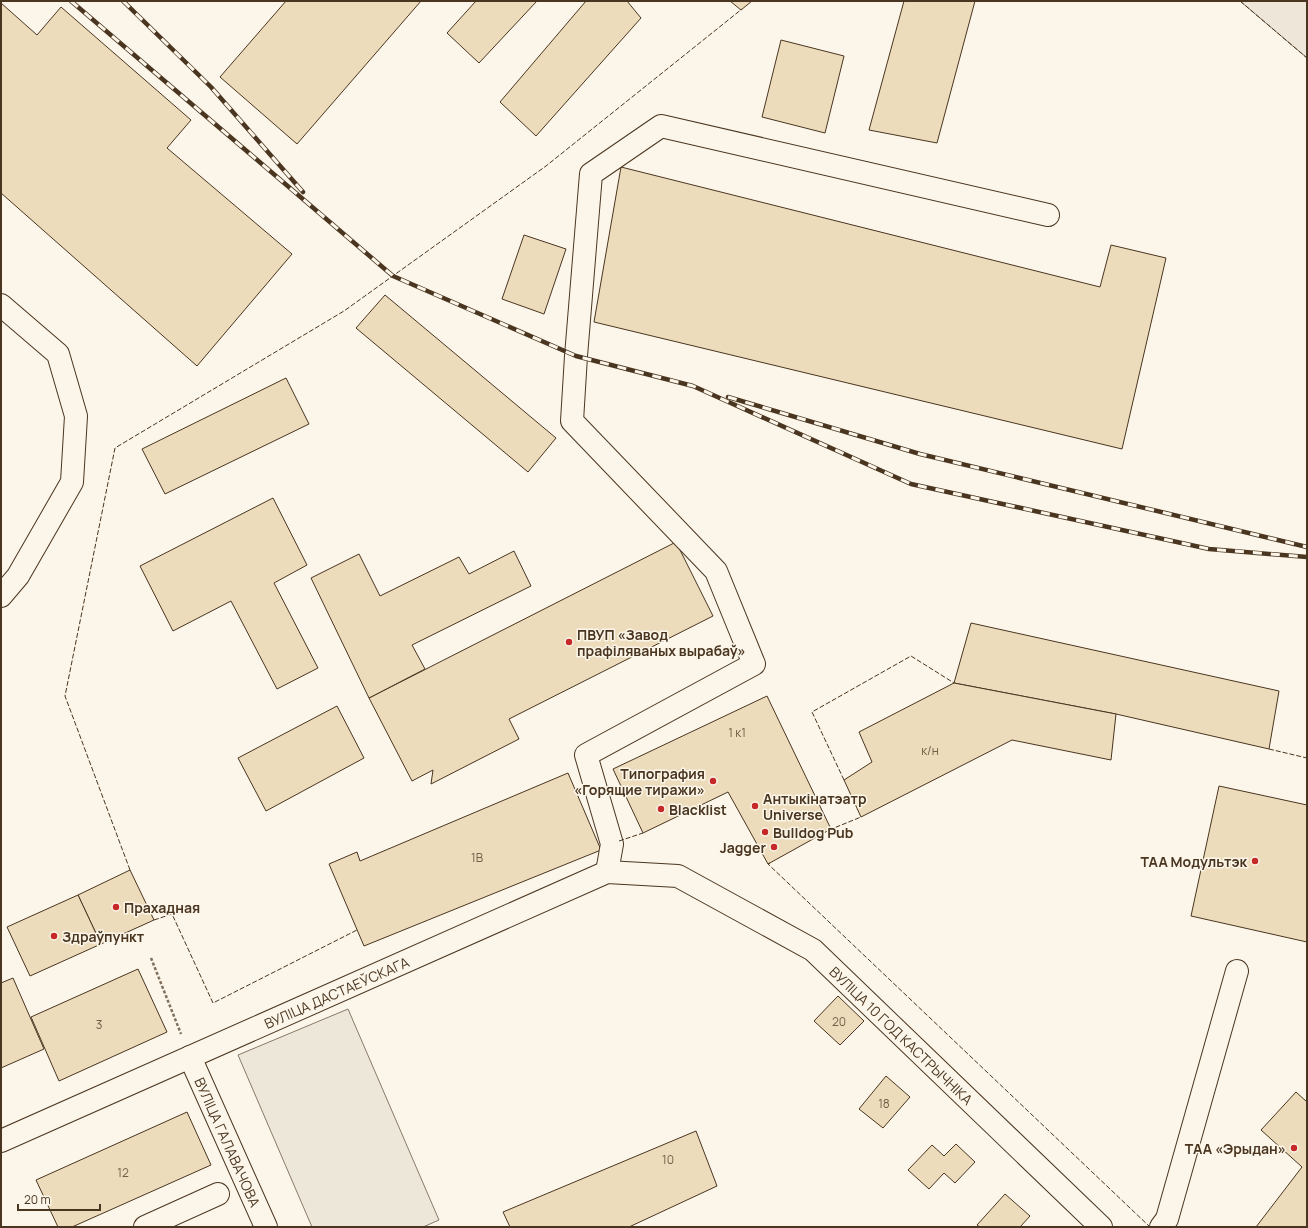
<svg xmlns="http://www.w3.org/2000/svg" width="1308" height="1228" font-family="Manrope,sans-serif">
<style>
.green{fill:#ede6d9;stroke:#887966}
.parking{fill:#ede7d9;stroke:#887966}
.building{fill:#ecdcbc;stroke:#4a3520}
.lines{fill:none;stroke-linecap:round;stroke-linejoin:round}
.minor-casing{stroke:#4a3520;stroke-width:24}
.path{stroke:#7f6f5c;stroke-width:2.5;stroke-dasharray:3 2;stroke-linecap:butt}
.minor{stroke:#fbf6e9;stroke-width:22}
.rail-casing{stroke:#4a3520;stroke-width:4.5}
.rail{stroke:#fbf6e9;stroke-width:3;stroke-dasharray:9;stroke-linecap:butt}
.fence{stroke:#4a3520;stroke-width:1;stroke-dasharray:5 2;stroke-linecap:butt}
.poi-dot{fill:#c62828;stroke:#fbf6e9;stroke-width:1.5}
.labels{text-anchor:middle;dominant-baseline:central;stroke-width:3;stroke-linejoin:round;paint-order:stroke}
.number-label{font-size:12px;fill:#725f47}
.poi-label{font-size:14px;font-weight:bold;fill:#4a3520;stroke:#fbf6e9;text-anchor:start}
.street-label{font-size:14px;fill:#4a3520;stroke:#fbf6e9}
</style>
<rect width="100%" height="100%" fill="#fbf6e9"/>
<path class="green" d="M1240,1H1307V58Z"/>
<path class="parking" d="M348,1009L439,1220L423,1227H312L238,1055Z"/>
<g class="building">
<path d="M286,1H421L297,144L220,77Z"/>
<path d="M476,1H537L479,63L447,33Z"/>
<path d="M586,1H627L641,18L536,136L500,102Z"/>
<path d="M730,1H752L741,10Z"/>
<path d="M904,1H975L937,143L869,130Z"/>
<path d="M1,3L37,35L61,7L191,120L167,148L292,254L197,366L1,193Z"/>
<path d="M781,40L844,56L825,133L762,117Z"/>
<path d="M621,167L1100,287L1111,245L1166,258L1122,449L594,322Z"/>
<path d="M524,235L566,249L544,314L502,299Z"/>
<path d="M385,295L556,438L528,472L356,328Z"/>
<path d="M286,378L309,424L165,494L142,449Z"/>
<path d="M273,498L307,565L274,583L318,668L277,689L231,601L173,631L140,566Z"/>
<path d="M676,542L713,616L509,719L519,739L431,784L433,770L412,781L369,698Z"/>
<path d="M514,551L531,586L412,645L425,669L369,698L311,578L359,554L380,596L459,557L469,574Z"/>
<path d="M971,623L1279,691L1269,749L1116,714L954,683Z"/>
<path d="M954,683L1116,714L1111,760L1012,740L861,817L844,780L872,762L859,732Z"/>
<path d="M767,696L831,829L768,864L728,792L643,833L613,769Z"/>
<path d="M337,706L364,758L266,811L238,758Z"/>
<path d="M568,773L601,850L364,946L329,864L357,852L360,861Z"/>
<path d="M1219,786L1307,805V942L1191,916Z"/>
<path d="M130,870L154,920L101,944L78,895Z"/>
<path d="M78,895L101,944L30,976L7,927Z"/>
<path d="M138,969L167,1032L59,1081L31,1017Z"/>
<path d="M13,978L44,1049L1,1068V983Z"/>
<path d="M838,996L864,1021L840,1045L814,1021Z"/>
<path d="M886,1076L910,1097L883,1128L859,1109Z"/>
<path d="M1296,1092L1307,1102V1227H1256L1302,1167L1261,1130Z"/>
<path d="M187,1112L211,1165L72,1227H58L36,1180Z"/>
<path d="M696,1131L717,1186L629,1227H510L503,1212Z"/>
<path d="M956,1144L975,1162L955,1183L944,1173L929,1189L908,1170L932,1145L944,1156Z"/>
<path d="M1005,1194L1030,1216L1020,1227H980L977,1225Z"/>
</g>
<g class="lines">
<defs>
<g id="minor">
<path d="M1,305L58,354L76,416L72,482L18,576L1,596"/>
<path d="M607,872L612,844L586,755L754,664L716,571L572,421L576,356L591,174L661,126L1048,215"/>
<path id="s1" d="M190,1057L266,1227"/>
<path id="s2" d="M1,1141L607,872L678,876L813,950L1101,1227"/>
<path d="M145,1227L218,1194"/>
<path d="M1161,1227L1167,1219L1237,971"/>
</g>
</defs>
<use href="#minor" class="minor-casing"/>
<path class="path" d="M151,958L181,1034"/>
<use href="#minor" class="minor"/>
<defs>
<g id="rail">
<path d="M71,1L393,276L576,356L693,386L911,484L1209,549L1307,557"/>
<path d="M123,1L211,87L303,192"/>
<path d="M728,397L920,454L1307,547"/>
</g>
</defs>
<use href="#rail" class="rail-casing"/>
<use href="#rail" class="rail"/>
<g class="fence">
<path d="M1240,1L1307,58"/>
<path d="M1269,749L1307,758"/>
<path d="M844,780L812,712L911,656L954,683"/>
<path d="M829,830L861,817"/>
<path d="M619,841L643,833"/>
<path d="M770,863L768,864L1150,1227"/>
<path d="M130,870L65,696L115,448L344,311L546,166L742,9"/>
<path d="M154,920L172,914L213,1003L357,930"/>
</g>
</g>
<g class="poi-dot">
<circle cx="569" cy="642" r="4"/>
<circle cx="713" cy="781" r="4"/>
<circle cx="755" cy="806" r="4"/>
<circle cx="661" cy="809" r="4"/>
<circle cx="765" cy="832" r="4"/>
<circle cx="774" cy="847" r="4"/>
<circle cx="1255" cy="861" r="4"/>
<circle cx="116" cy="907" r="4"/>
<circle cx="54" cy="936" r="4"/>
<circle cx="1294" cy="1148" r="4"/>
</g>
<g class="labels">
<g class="number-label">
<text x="737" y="732">1 к1</text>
<text x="930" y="750">к/н</text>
<text x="477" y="857">1В</text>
<text x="839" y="1021">20</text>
<text x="99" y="1024">3</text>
<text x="884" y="1103">18</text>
<text x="668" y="1159">10</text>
<text x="123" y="1172">12</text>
</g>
<g class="poi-label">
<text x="577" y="634">ПВУП «Завод<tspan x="577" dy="16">прафіляваных вырабаў»</tspan></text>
<text x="705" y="773" text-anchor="end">Типография<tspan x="705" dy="16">«Горящие тиражи»</tspan></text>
<text x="763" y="798">Антыкінатэатр<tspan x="763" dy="16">Universe</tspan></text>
<text x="669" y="809">Blacklist</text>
<text x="773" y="832">Bulldog Pub</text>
<text x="766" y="847" text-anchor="end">Jagger</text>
<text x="1247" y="861" text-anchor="end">ТАА Модультэк</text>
<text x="124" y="907">Прахадная</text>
<text x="62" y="936">Здраўпункт</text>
<text x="1286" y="1148" text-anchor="end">ТАА «Эрыдан»</text>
</g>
<g class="street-label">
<text stroke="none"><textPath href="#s2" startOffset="367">ВУЛІЦА ДАСТАЕЎСКАГА</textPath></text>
<text stroke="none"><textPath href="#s2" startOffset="1011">ВУЛІЦА 10 ГОД КАСТРЫЧНІКА</textPath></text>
<text stroke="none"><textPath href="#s1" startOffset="93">ВУЛІЦА ГАЛАВАЧОВА</textPath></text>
</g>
</g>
<rect width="1308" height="1228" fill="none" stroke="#4a3520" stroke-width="4"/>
<path d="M18 1204v6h82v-6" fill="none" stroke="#4a3520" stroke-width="2"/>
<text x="24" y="1204" font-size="12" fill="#4a3520" stroke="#fbf6e9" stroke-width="3" paint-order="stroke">20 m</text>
</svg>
